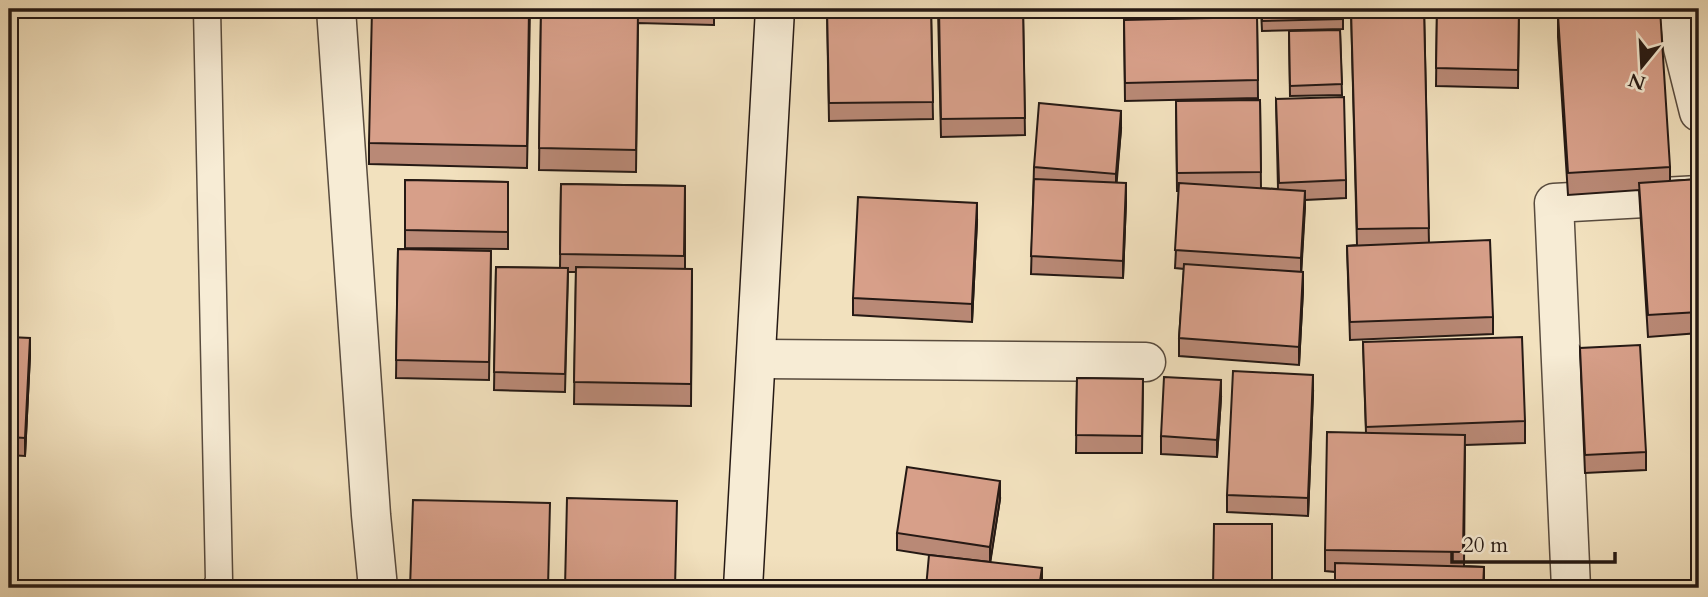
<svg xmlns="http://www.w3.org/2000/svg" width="1708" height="597" font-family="Cardo,serif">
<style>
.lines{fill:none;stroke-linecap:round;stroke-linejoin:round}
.lane-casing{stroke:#584b3e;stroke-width:29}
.street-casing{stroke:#584b3e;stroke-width:41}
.secondary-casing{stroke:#251914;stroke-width:41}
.lane{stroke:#f7ecd5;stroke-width:26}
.street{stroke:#f7ecd5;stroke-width:38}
.secondary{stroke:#f7ecd5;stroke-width:38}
.wall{fill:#b98976;stroke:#251914;stroke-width:2}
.shaded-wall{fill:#966f60;stroke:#251914;stroke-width:2}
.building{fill:#d79f89;stroke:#251914;stroke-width:2}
</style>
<rect width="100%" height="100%" fill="#f2e1be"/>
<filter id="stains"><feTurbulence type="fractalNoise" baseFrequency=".00286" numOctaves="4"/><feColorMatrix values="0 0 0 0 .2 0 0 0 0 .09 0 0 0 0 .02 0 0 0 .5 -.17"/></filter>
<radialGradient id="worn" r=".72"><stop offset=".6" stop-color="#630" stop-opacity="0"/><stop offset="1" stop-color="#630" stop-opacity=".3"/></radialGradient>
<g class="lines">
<defs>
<path id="lane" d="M207,9L219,580L216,588"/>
<g id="street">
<path d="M336,9L371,515L378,588"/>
<path d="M1679,9L1683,48L1699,112"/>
<path d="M756,359L1146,362"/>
<path d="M1571,588L1554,203L1699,195"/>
</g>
<path id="secondary" d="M743,588L775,9"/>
</defs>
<use href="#lane" class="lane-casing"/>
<use href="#street" class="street-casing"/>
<use href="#secondary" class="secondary-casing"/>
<use href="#lane" class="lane"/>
<use href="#street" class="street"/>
<use href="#secondary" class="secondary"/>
</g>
<g class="wall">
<path d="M530,9L527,168L369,164V143Z"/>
<path d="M548,9H714V25L638,23L636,172L539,170L541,10H548Z"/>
<path d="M827,9H931L933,119L829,121Z"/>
<path d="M938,9H1023L1025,135L941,137Z"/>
<path d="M1261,9H1343V29L1262,31Z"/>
<path d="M1351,9H1424L1429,243L1493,317V334L1350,340L1347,246L1357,245Z"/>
<path d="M1437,9H1519L1518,88L1436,86Z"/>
<path d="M1558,15L1670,167V181L1699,179V333L1648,337L1639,190L1568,195L1558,37Z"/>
<path d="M1257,17L1258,98L1125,101L1124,20Z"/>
<path d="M1340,30L1342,95L1290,96L1289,31Z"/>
<path d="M1276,99L1346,180V198L1305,200L1301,272L1303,290L1299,365L1179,356V338L1184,269L1175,268L1179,191H1177L1176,101L1260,100L1261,188L1278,189Z"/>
<path d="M1121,129L1116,183L1126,201L1123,278L1031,274L1034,167Z"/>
<path d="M405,180L508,182V249L405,248Z"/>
<path d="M561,184L685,186V269H692L691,406L574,404L576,272H568L565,392L494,390L496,267L560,268Z"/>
<path d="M977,221L972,322L853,315V298Z"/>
<path d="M398,249L491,251L489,380L396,378Z"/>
<path d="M9,337L30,355L25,456L9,455Z"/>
<path d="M1363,342L1525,421V443L1465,445L1464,566L1484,567V588H1335V572L1325,571V550L1366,433Z"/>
<path d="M1580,348L1646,452V470L1585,473Z"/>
<path d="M1077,378L1143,379L1142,453H1076Z"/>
<path d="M1313,393L1308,516L1227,512V495Z"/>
<path d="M1221,398L1217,457L1161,454V436Z"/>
<path d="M1000,499L990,562L929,555L897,550V533Z"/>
</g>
<g class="shaded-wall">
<path d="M1121,111V129L1116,191V174Z"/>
<path d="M1126,183V201L1123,278V261Z"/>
<path d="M1305,191V208L1301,276V258Z"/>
<path d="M977,203V221L972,322V304Z"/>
<path d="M1303,272V290L1299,365V347Z"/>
<path d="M30,338V355L25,456V438Z"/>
<path d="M1313,375V393L1308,516V498Z"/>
<path d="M1221,380V398L1217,457V440Z"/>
<path d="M1000,481V499L990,564V547Z"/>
<path d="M1042,568V588H1039Z"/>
</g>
<g class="building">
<path d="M372,9H529L527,146L369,143Z"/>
<path d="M827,9H931L933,102L829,103Z"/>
<path d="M939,9H1023L1025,118L941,119Z"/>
<path d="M1262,9H1343V19L1262,21Z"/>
<path d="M1351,9H1424L1429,228L1357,229Z"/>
<path d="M1437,9H1519L1518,70L1436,68Z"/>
<path d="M1660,9L1670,167L1568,173L1558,15Z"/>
<path d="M541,10L638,12L636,150L539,148Z"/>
<path d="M1257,17L1258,80L1125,83L1124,20Z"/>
<path d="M1340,30L1342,84L1290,86L1289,31Z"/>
<path d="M1344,97L1346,180L1279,183L1276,99Z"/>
<path d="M1260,100L1261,172L1177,173L1176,101Z"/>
<path d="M1039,103L1121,111L1116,174L1034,167Z"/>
<path d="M1034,179L1126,183L1123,261L1031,256Z"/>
<path d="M1699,179V312L1648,315L1639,183Z"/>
<path d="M405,180L508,182V232L405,230Z"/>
<path d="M1179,183L1305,191L1301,258L1175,250Z"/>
<path d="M561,184L685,186L684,256L560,254Z"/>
<path d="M858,197L977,203L972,304L853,298Z"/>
<path d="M1490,240L1493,317L1350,322L1347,246Z"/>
<path d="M398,249L491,251L489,362L396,360Z"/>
<path d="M1184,264L1303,272L1299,347L1179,338Z"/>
<path d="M496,267L568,268L565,374L494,372Z"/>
<path d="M576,267L692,269L691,384L574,382Z"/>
<path d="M9,337L30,338L25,438L9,437Z"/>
<path d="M1522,337L1525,421L1366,427L1363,342Z"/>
<path d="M1640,345L1646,452L1585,455L1580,348Z"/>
<path d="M1233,371L1313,375L1308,498L1227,495Z"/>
<path d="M1164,377L1221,380L1217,440L1161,436Z"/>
<path d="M1077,378L1143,379L1142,436L1076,435Z"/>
<path d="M1327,432L1465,435L1463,552L1325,550Z"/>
<path d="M907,467L1000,481L990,547L897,533Z"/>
<path d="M567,498L677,501L675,588H565Z"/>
<path d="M413,500L550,503L548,588H410Z"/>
<path d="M1214,524H1272V588H1213Z"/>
<path d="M929,555L1042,568L1039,588H926Z"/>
<path d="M1335,563L1484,567L1483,588H1335Z"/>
</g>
<rect width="1708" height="597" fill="none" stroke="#f2e1be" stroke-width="35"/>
<rect x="10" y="10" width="1687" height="576" fill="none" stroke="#251914" stroke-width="3.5"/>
<rect x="18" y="18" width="1673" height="562" fill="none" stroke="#251914" stroke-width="2"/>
<g transform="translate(1642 66) rotate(198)" stroke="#f7ecd5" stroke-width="5" paint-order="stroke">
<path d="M0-5L12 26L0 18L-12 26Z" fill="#251914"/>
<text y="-10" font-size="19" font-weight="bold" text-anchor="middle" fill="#251914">N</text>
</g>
<path d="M1452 552v10h163v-10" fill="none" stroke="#251914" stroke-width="3.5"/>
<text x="1463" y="552" font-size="21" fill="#251914" stroke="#f7ecd5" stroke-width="5" paint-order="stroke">20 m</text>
<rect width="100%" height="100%" filter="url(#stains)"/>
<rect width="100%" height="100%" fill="url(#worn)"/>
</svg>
